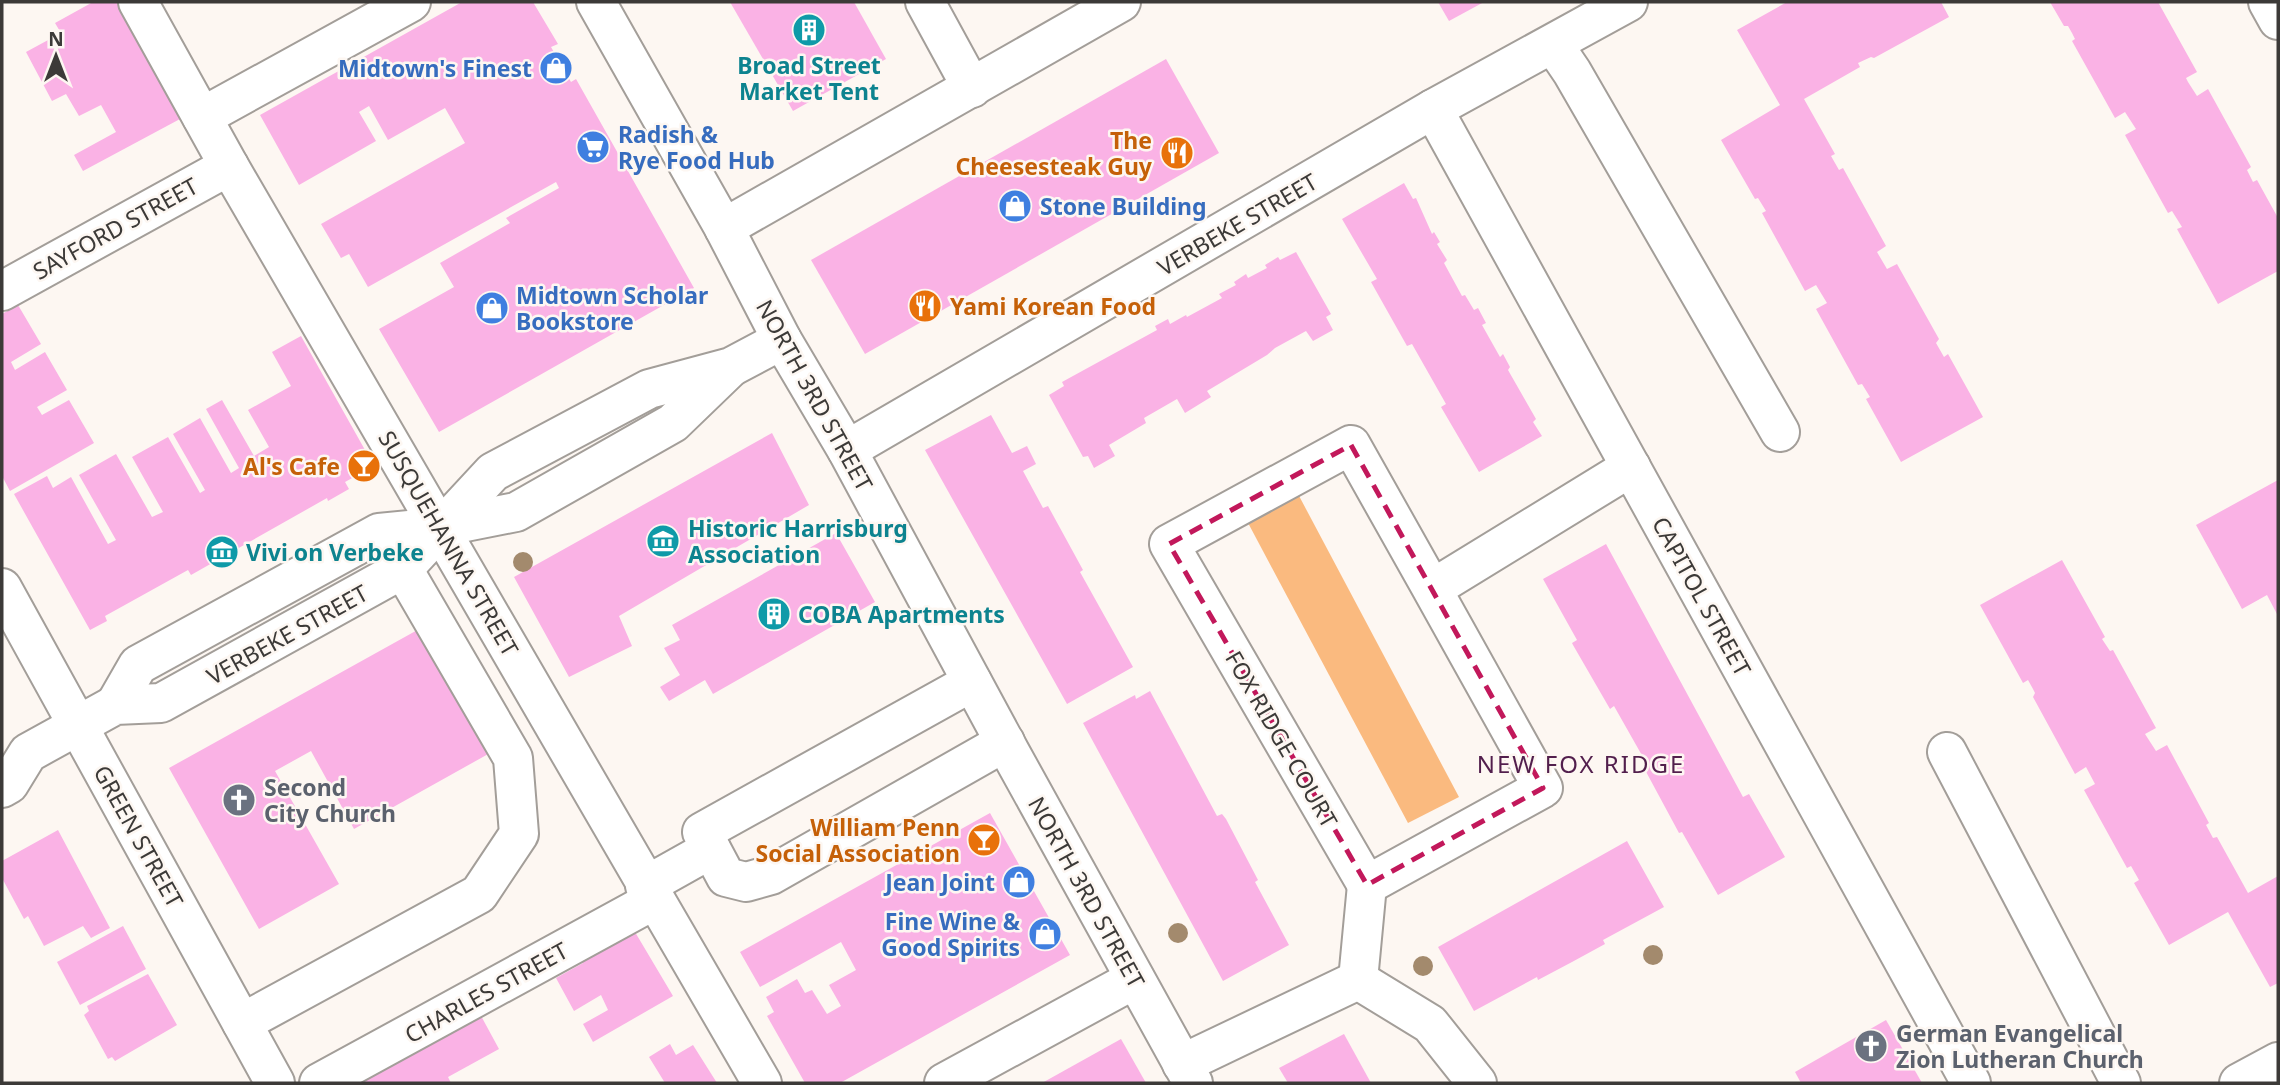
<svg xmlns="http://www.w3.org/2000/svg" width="2280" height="1085" font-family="'Noto Sans',sans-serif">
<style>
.green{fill:#faba7f}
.building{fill:#fab2e5}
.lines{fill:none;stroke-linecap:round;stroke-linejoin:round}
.minor-casing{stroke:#a39e99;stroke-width:42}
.major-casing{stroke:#a39e99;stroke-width:42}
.minor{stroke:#fff;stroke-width:38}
.major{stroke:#fff;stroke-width:38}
.tree{fill:#a38a6d}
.marked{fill:none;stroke:#c2185b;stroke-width:5;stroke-dasharray:14 9;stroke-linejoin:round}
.labels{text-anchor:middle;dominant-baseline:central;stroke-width:5;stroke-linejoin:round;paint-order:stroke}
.culture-label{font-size:23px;font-weight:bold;fill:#0d838f;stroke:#fdf7f2;text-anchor:start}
.shop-label{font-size:23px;font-weight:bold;fill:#366cbe;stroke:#fdf7f2;text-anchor:end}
.food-label{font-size:23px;font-weight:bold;fill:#c56008;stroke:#fdf7f2;text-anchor:end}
.street-label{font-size:23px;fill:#3c3a38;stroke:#fdf7f2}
.worship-label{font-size:23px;font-weight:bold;fill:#5b616d;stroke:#fdf7f2;text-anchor:start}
.neighbourhood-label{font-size:24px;letter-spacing:2px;fill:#521f4d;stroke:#fdf7f2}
</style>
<rect width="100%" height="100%" fill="#fdf7f2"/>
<path class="green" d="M1298,494L1459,797L1408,823L1247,521Z"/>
<g class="building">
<path d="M93,2H117L180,119L83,171L74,155L116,132L101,105L79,116L66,94L52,101L26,52L61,33L55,23Z"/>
<path d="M462,2H533L558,44L551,47L571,82L576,79L694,288L439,432L379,329L454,287L440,263L510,223L506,218L559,188L556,182L368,287L349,254L341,258L321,224L465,143L445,108L388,140L369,106L359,112L376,141L299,185L260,115Z"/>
<path d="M730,2H854L886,59L793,111Z"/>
<path d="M1438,2H1484L1449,21Z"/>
<path d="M1787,2H1941L1949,17L1874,58L1871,57L1858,63L1860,67L1804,99L1835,154L1831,156L1839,170L1843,168L1886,246L1877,252L1887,269L1897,264L1939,339L1936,343L1944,357L1948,354L1983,417L1901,462L1866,399L1870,397L1862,384L1858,385L1816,309L1827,303L1816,285L1805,291L1762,213L1766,211L1758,198L1755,199L1721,140L1780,105L1737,30Z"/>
<path d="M2050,2H2158L2197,72L2186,78L2188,82L2197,96L2208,89L2251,167L2247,170L2253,182L2257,180L2278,218V271L2218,304L2177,229L2182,227L2172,211L2168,213L2125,135L2136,129L2125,112L2115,118L2072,41L2075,39L2072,33L2068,26H2064Z"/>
<path d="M1166,59L1219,153L865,354L811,260Z"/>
<path d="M1404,183L1413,199L1416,198L1432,234L1434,232L1440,242L1437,244L1447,260L1444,263L1462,296L1465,295L1474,310L1478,308L1486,323L1482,325L1500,357L1503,354L1510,367L1508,370L1536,419L1533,422L1542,436L1479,472L1441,407L1446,404L1412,344L1407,346L1371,282L1377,279L1342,219Z"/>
<path d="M1296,252L1331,314L1326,317L1333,330L1313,341L1306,331L1275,348L1267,355L1207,391L1211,397L1185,413L1177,399L1144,418L1146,423L1109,445L1115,456L1094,468L1088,456L1083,457L1049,395L1064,386L1062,382L1157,330L1155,326L1168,319L1170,324L1186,315L1187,317L1222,298L1219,294L1236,285L1234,282L1246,274L1248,278L1267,268L1265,265L1278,257L1280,260Z"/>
<path d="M18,305L41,344L11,362L15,370L45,352L67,390L37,407L42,415L69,400L94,443L10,491L2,476V314Z"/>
<path d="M301,336L374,466L345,482L349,489L328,501L327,498L191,575L188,570L105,616L107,621L90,630L14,494L47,476L53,488L71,477L108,544L116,540L79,475L116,454L152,517L163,512L132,457L168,437L200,493L205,490L173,434L200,418L231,473L239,468L206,409L222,400L254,456L269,447L248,410L291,386L272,352Z"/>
<path d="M991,415L1012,453L1027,446L1036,464L1023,471L1043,508L1048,506L1083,570L1080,572L1133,667L1067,704L925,450Z"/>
<path d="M772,433L809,505L619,616L632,646L569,677L514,577Z"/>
<path d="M2278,480V616L2267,595L2242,609L2196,525Z"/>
<path d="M836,533L875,602L713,694L705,680L669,701L660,687L680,675L664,648L680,640L672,625Z"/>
<path d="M1606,544L1743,797L1749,794L1785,857L1718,895L1682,832L1679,833L1644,768L1648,766L1614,706L1610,709L1573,645L1572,643L1577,640L1543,579Z"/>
<path d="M2062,560L2105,637L2102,639L2110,651L2113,650L2156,728L2145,734L2156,751L2167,745L2209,823L2206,825L2213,838L2217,837L2248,893L2278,876V983L2270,987L2228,912L2169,945L2134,883L2139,880L2131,866L2127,868L2084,790L2095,784L2086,767L2075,774L2033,697L2035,693L2033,689L2028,680L2023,683L1980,605Z"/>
<path d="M421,628L490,753L354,829L311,751L275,771L339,884L259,929L169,768Z"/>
<path d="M1150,691L1217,816L1222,814L1226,819L1258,880L1255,882L1289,945L1223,981L1083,723L1135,695L1136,699Z"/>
<path d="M990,813L1070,955L840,1083H805L767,1016L774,1012L766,997L797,979L805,993L812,990L827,1014L841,1006L829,985L856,970L841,942L760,987L740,952Z"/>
<path d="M58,830L110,928L91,938L83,926L44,946L28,916L24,919L2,878V861Z"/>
<path d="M1627,841L1664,907L1603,940L1605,944L1572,962L1538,980L1537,977L1474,1011L1438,947Z"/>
<path d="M123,926L146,969L80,1005L57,962Z"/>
<path d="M632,927L673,996L593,1042L583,1024L608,1010L601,995L574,1011L556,978L583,963L579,957Z"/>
<path d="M148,974L177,1025L115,1061L112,1057L108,1059L84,1015L89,1011L87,1006Z"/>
<path d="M480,1014L499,1049L448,1077L451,1083H356Z"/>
<path d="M1886,1020L1922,1083H1801L1795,1072Z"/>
<path d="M1344,1034L1371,1083H1288L1279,1068Z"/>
<path d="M1121,1039L1146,1083H1042Z"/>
<path d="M670,1044L676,1055L693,1045L717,1083H665L649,1057Z"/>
</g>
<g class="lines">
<defs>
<g id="minor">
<path d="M138,2L229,166L762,1083"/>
<path d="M925,2L972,88"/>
<path d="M2268,2L2278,20"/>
<path d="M1553,44L1572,72L1780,432"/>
<path d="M1433,109L1971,1083"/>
<path d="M202,117L411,2"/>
<path d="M724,228L1121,2"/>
<path d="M2,291L229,166"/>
<path d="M847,450L1433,109L1628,2"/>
<path d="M2,588L275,1083"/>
<path d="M1432,589L1543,788L1367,885L1169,544L1351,445L1432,589L1631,467"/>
<path d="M972,682L702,832L726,877L746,882L771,875L1005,742"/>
<path d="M115,705L138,665L379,533L440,527L516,512L673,423L729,369"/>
<path d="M1947,752L2121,1083"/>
<path d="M2,788L9,784L28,753L115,705L161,703L403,569L493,472L649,389L731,367L782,340"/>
<path d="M645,886L711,849"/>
<path d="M1358,980L1367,885"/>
<path d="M242,1023L479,894L519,834L513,758L403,569"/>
<path d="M1182,1064L1358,980L1430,1024L1477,1083"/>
<path d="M319,1083L654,900"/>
<path d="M944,1083L1135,979"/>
<path d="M2239,1083L2278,1062"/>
</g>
<path id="major" d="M596,2L724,228L782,340L847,450L1010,752L1193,1083"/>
</defs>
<use href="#minor" class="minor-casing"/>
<use href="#major" class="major-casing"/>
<use href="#minor" class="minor"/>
<use href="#major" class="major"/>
</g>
<g class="tree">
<circle cx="523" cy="562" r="10"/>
<circle cx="1178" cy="933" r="10"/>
<circle cx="1653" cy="955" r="10"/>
<circle cx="1423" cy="966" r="10"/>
</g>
<path class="marked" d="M1351,445L1543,788L1367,885L1169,544Z"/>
<defs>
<symbol id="building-disc" viewBox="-11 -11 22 22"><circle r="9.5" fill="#0f9aa8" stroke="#fdf7f2"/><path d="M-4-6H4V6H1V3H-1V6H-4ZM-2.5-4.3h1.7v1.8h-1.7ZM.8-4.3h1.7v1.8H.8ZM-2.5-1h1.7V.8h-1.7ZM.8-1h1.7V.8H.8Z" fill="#fff"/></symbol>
<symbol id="shop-disc" viewBox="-11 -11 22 22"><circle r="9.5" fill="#3f7fe0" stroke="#fdf7f2"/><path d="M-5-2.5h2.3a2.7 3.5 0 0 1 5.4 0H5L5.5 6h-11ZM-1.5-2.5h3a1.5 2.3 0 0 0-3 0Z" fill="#fff"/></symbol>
<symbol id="supermarket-disc" viewBox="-11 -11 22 22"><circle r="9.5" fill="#3f7fe0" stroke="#fdf7f2"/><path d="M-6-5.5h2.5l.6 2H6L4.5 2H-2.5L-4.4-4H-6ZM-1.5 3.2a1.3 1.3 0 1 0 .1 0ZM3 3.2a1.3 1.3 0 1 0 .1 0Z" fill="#fff"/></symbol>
<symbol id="restaurant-disc" viewBox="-11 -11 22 22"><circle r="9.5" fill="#e8710a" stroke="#fdf7f2"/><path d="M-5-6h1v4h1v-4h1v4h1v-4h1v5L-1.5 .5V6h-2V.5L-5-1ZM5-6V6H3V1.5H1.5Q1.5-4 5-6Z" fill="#fff"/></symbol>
<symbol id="bar-disc" viewBox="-11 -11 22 22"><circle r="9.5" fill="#e8710a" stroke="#fdf7f2"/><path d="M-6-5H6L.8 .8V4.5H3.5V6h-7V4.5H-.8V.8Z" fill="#fff"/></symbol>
<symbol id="museum-disc" viewBox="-11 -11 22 22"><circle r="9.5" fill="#0f9aa8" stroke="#fdf7f2"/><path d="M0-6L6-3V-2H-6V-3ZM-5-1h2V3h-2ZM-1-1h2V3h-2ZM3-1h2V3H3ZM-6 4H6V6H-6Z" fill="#fff"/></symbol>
<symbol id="church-disc" viewBox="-11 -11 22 22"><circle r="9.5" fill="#6b7280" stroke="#fdf7f2"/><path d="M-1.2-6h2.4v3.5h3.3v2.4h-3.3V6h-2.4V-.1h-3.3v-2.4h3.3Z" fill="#fff"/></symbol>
</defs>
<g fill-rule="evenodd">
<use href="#building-disc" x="790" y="11" width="38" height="38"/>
<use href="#shop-disc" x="537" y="49" width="38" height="38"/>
<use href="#supermarket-disc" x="574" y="128" width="38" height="38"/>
<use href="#restaurant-disc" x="1158" y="134" width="38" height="38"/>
<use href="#shop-disc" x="996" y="187" width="38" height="38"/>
<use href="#restaurant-disc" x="906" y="287" width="38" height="38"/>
<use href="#shop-disc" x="473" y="289" width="38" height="38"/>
<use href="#bar-disc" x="345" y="447" width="38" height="38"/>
<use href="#museum-disc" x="644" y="522" width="38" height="38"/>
<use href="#museum-disc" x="203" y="533" width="38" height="38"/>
<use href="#building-disc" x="755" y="595" width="38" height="38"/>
<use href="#church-disc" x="220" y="781" width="38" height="38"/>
<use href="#bar-disc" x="965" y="821" width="38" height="38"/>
<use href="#shop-disc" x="1000" y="863" width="38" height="38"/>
<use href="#shop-disc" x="1026" y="915" width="38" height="38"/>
<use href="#church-disc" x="1852" y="1027" width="38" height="38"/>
</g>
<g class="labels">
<g class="culture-label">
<text x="809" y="65" text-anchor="middle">Broad Street<tspan x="809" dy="26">Market Tent</tspan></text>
<text x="688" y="528">Historic Harrisburg<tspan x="688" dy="26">Association</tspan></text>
<text x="246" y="552">Vivi on Verbeke</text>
<text x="798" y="614">COBA Apartments</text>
</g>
<g class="shop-label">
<text x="532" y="68">Midtown's Finest</text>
<text x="618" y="134" text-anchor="start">Radish &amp;<tspan x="618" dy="26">Rye Food Hub</tspan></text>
<text x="1040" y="206" text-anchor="start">Stone Building</text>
<text x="516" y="295" text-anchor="start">Midtown Scholar<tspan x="516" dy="26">Bookstore</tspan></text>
<text x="995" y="882">Jean Joint</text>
<text x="1020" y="921">Fine Wine &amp;<tspan x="1020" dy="26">Good Spirits</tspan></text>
</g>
<g class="food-label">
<text x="1152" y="140">The<tspan x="1152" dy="26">Cheesesteak Guy</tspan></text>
<text x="950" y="306" text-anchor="start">Yami Korean Food</text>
<text x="340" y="466">Al's Cafe</text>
<text x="960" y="827">William Penn<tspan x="960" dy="26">Social Association</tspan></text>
</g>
<g class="street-label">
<text transform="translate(1237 224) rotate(-30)">VERBEKE STREET</text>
<text transform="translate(115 228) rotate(-29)">SAYFORD STREET</text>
<text transform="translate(815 395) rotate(61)">NORTH 3RD STREET</text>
<text transform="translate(449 543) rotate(60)">SUSQUEHANNA STREET</text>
<text transform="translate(1702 596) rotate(61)">CAPITOL STREET</text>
<text transform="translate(287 634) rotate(-29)">VERBEKE STREET</text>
<text transform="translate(1282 739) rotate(60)">FOX RIDGE COURT</text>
<text transform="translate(139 836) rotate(61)">GREEN STREET</text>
<text transform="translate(1087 892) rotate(61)">NORTH 3RD STREET</text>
<text transform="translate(486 992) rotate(-29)">CHARLES STREET</text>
</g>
<g class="worship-label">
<text x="264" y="787">Second<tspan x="264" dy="26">City Church</tspan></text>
<text x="1896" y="1033">German Evangelical<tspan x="1896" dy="26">Zion Lutheran Church</tspan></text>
</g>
<g class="neighbourhood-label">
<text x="1581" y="763">NEW FOX RIDGE</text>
</g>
</g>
<rect width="2280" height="1085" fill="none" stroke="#3c3a38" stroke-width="7"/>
<g transform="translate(56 56)" stroke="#fdf7f2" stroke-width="5" paint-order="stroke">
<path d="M0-5L12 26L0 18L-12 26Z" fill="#3c3a38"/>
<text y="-10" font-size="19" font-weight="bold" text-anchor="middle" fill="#3c3a38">N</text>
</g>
</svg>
